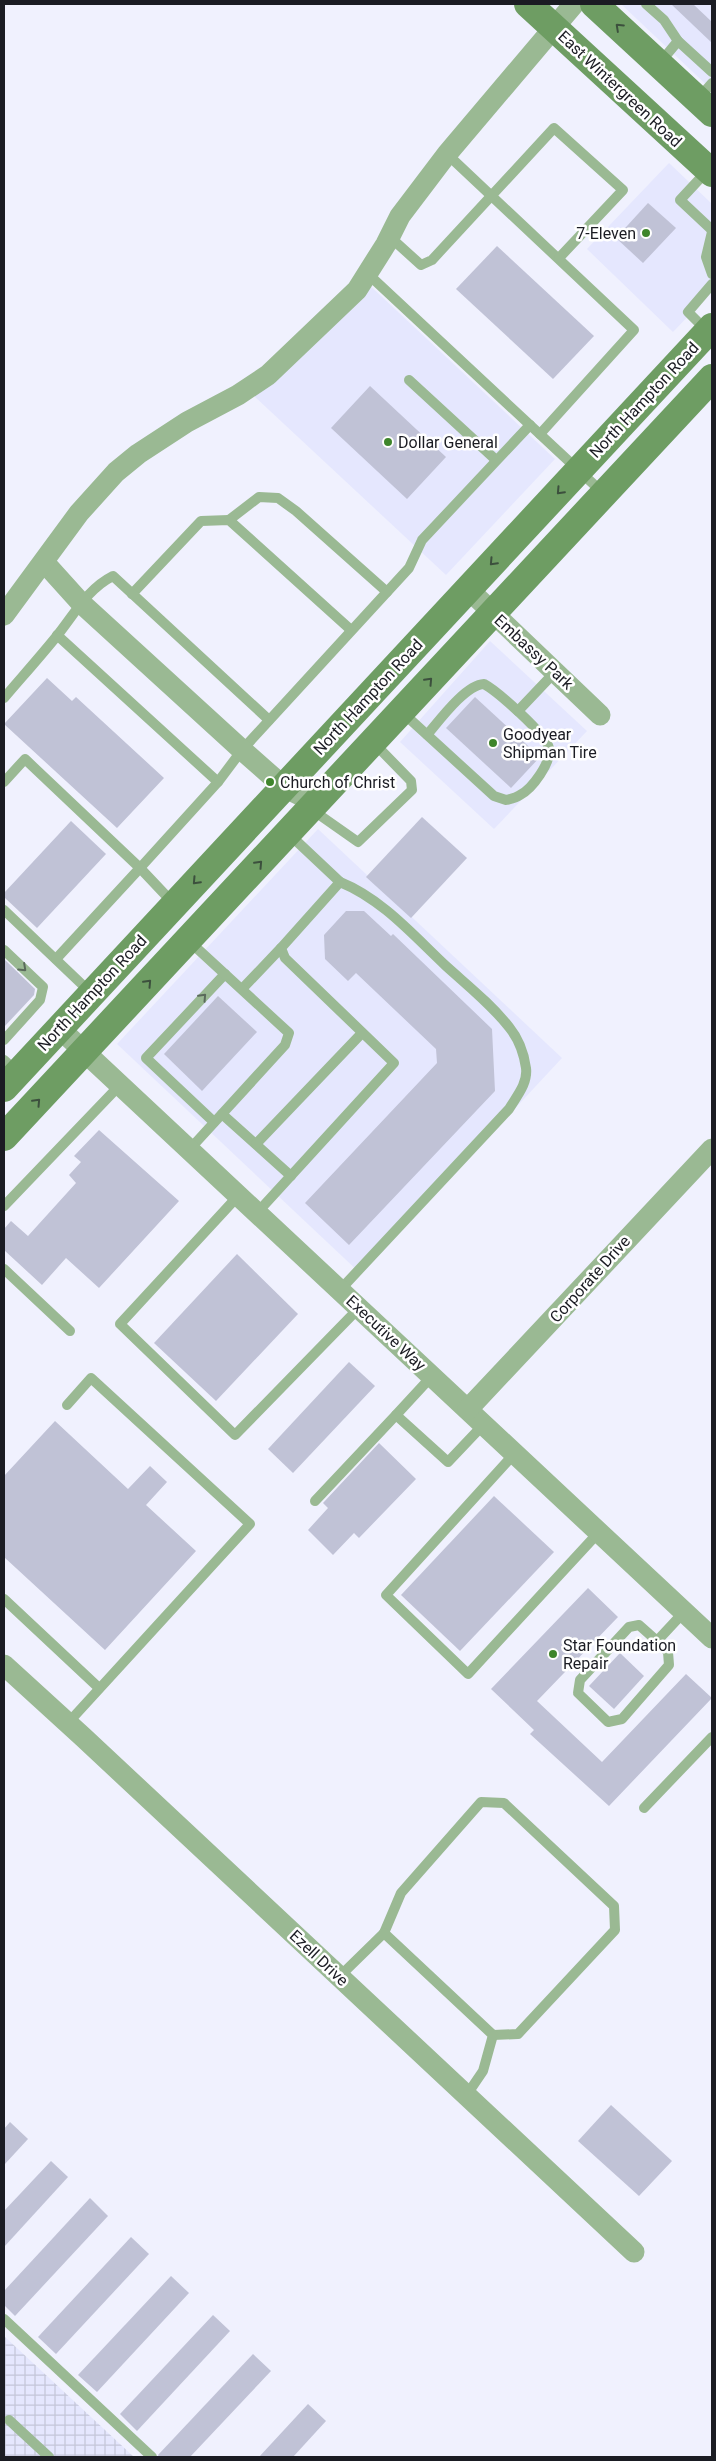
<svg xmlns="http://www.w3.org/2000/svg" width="716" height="2461" font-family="Roboto,sans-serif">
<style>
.built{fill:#e5e7fe}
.industrial{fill:url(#industrial-grid)}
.building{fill:#c0c2d6}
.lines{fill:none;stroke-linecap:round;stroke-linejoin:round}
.lane{stroke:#9ab993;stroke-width:10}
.street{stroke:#9ab993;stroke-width:21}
.secondary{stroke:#6e9d63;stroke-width:28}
.oneway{stroke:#3c503d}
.oneway2{stroke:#5a6a5b}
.poi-dot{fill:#3e852b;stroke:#fff;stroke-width:2}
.labels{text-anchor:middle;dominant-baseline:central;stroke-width:5;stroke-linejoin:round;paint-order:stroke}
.street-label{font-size:16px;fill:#1b1c23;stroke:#fff}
.poi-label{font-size:16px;fill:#1b1c23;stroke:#fff;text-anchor:start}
</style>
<defs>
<pattern id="industrial-grid" width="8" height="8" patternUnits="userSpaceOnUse" patternTransform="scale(1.25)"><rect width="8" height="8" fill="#e5e7fe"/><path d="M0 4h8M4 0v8" fill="none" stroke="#c4c6d9"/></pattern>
</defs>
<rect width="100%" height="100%" fill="#f0f1fe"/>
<g class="built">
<path d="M621,4H712V90Z"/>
<path d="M669,163L712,204V291L673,332L587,249Z"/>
<path d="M364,280L555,459L446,575L254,396Z"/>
<path d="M490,641L587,731L494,829L400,742Z"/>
<path d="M318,829L562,1058L361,1274L117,1044Z"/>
</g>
<path class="industrial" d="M4,2336L134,2457H4Z"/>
<g class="building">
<path d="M671,4H693L712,22V43Z"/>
<path d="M648,203L676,228L643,263L616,238Z"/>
<path d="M497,246L594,336L553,379L456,289Z"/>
<path d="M370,386L446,457L407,499L331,428Z"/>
<path d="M47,678L72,701L76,697L164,778L117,828L4,724Z"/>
<path d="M475,697L540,757L511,788L446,728Z"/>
<path d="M422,817L467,858L411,918L366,877Z"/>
<path d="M71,821L106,854L37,928L4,897V893Z"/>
<path d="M346,911H364L391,936L393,934L492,1029L495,1091L349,1245L305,1203L437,1063L436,1049L356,973L348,981L325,959L324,935Z"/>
<path d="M4,959L35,989L34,995L4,1027Z"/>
<path d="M218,996L257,1032L202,1091L164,1054Z"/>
<path d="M99,1130L179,1201L99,1288L66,1258L42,1285L4,1250V1229L11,1221L28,1236L76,1183L69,1175L81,1162L74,1156Z"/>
<path d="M237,1254L298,1314L216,1401L154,1343Z"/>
<path d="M349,1362L375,1386L293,1473L268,1449Z"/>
<path d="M55,1421L128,1489L150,1466L167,1482L146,1505L196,1551L105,1650L4,1557V1476Z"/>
<path d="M379,1443L416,1479L359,1538L354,1533L333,1555L308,1530L328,1508L323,1503Z"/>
<path d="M494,1496L554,1552L460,1651L401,1595Z"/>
<path d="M588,1588L618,1617L537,1701L602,1762L686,1674L712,1698L609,1806L530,1734L534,1730L491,1689Z"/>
<path d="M620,1653L644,1676L614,1709L589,1686Z"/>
<path d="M611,2105L672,2161L639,2196L578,2141Z"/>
<path d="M10,2122L28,2139L4,2165V2129Z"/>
<path d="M51,2161L68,2177L4,2247V2211Z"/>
<path d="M90,2198L108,2216L15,2316L4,2305V2291Z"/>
<path d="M131,2237L149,2254L56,2354L38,2337Z"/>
<path d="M171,2276L189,2293L97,2392L78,2375Z"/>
<path d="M213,2315L230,2331L137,2431L120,2414Z"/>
<path d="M253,2354L271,2371L190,2457H159L158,2455Z"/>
<path d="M308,2404L326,2421L293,2457H259Z"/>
</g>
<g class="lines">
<g class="lane">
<path d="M646,4L664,20L678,41"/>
<path d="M659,64L678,41L712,72"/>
<path d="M698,99L712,83"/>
<path d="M447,154L634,330L540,434"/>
<path d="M707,171L680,200L712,230"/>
<path d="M712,232L706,257L712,274"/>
<path d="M390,237L421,265L432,260L554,128L623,190L559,258"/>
<path d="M368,274L603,493"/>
<path d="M707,331L688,312L712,284"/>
<path d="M409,380L496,460"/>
<path d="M229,520L259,497L278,498L296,511L387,592"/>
<path d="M132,594L201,521L229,520L351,630"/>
<path d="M57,635L218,782"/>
<path d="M4,698C21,678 39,658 56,637C74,615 87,589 113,576L269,720"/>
<path d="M518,711L555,672"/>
<path d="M402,712L494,796L506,800C510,799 516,798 520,795C532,789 552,762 549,748C546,734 497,691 484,684C465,685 439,721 427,735"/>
<path d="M4,782L25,759L140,868L218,782L242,750L409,568L422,540L530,425"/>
<path d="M311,809L358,842L412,790L411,781L373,742"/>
<path d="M4,910L91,993"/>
<path d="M4,950L43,987L40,1000L4,1040"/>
<path d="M56,959L140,868L174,904"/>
<path d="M242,989L281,948"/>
<path d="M4,1060L17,1072"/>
<path d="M222,1114L291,1176"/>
<path d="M214,1122L146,1058L225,974"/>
<path d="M256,1144L362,1033"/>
<path d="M189,1150L285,1045L289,1033L189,941"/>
<path d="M238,1196L120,1324L235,1435L359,1308"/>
<path d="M4,1206L119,1086"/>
<path d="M257,1213L394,1063L285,958L281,948L340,882L289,834"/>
<path d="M4,1269L70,1331"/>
<path d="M340,1290L509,1109C516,1097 528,1084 526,1068C524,1054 518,1038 509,1027C491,1004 467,985 446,966C413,935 382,899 340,882"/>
<path d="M432,1376L396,1415L448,1462L484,1424"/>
<path d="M67,1405L91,1378L250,1524L68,1723"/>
<path d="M515,1453L386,1595L468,1674L599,1532"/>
<path d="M315,1501L396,1415"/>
<path d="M4,1599L99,1688"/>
<path d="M657,1641L668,1652L669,1665L622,1719L608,1722L578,1693L580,1680L629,1627L639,1625L657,1641L684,1612"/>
<path d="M644,1808L712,1737"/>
<path d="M384,1933L401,1893L481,1802L504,1803L614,1906L615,1930L518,2034L493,2035"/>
<path d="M339,1977L384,1933L493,2035L483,2071L466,2096"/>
<path d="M4,2319L152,2457"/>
<path d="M9,2420L49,2457"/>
</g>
<g class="street">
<path d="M44,562L81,603L242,750L284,787L316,803"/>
<path d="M468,589L600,715"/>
<path d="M4,615L79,513L116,472L138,454L187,422L238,395L268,375L357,290L386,244L400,216L447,154L574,4"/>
<path d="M59,1028L712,1638"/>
<path d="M468,1409L712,1149"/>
<path d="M4,1665L83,1737L634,2252"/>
</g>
<g class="secondary">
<path d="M528,4L712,173"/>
<path d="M594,4L712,113"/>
<path d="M4,1088L712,327"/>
<path d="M4,1137L712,378"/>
</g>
</g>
<defs><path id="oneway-chevron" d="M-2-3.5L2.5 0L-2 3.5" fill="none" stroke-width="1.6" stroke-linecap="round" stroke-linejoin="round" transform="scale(1.25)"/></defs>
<g class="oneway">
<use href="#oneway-chevron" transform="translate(619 27) rotate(-137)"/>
<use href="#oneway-chevron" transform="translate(560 491) rotate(133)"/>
<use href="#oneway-chevron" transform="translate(493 562) rotate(133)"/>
<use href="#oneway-chevron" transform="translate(429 681) rotate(-47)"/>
<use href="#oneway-chevron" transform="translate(259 864) rotate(-47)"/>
<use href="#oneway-chevron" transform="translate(196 881) rotate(133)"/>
<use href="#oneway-chevron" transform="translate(148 983) rotate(-47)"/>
<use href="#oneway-chevron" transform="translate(37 1102) rotate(-47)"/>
</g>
<g class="oneway2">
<use href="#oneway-chevron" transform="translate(23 968) rotate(43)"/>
<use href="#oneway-chevron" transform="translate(203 997) rotate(-47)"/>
</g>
<g class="poi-dot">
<circle cx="646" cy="233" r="5"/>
<circle cx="388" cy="442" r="5"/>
<circle cx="493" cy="743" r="5"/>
<circle cx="270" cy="782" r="5"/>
<circle cx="553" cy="1654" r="5"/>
</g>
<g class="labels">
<g class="street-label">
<text transform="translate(620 89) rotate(43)">East Wintergreen Road</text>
<text transform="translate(644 400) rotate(-47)">North Hampton Road</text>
<text transform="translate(534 652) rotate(43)">Embassy Park</text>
<text transform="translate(368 697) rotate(-47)">North Hampton Road</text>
<text transform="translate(92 993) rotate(-47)">North Hampton Road</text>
<text transform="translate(590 1279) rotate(-48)">Corporate Drive</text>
<text transform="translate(386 1333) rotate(43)">Executive Way</text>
<text transform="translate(319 1958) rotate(43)">Ezell Drive</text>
</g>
<g class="poi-label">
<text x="636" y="233" text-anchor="end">7-Eleven</text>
<text x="398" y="442">Dollar General</text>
<text x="503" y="734">Goodyear<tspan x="503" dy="18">Shipman Tire</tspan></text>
<text x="280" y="782">Church of Christ</text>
<text x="563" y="1645">Star Foundation<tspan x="563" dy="18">Repair</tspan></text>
</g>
</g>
<rect width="716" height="2461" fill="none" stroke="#1b1c23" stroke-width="10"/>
</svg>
